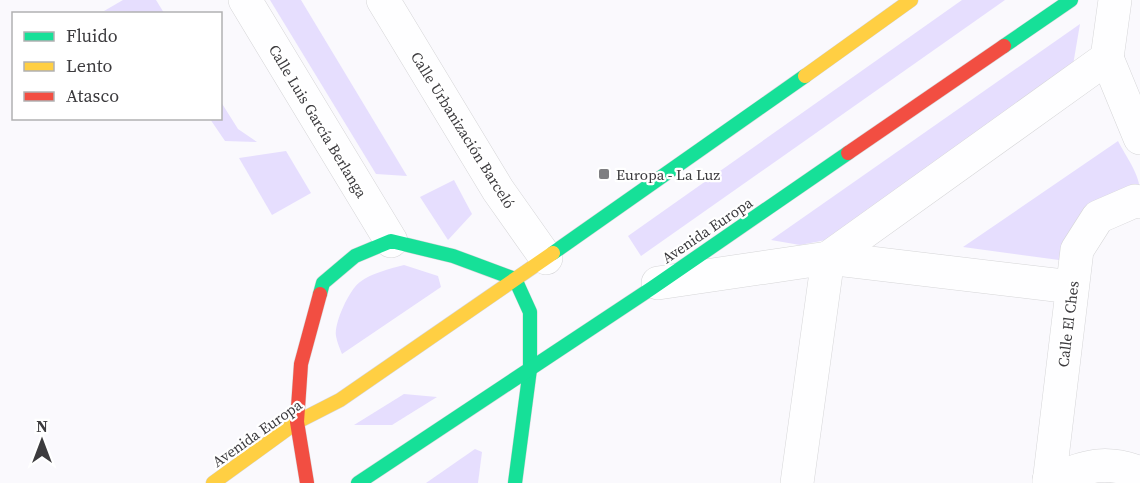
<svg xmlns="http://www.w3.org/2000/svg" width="1140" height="483" font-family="'Source Serif 4',serif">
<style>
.green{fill:#e6defe}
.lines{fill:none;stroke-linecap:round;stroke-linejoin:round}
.street-casing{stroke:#d6d6d8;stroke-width:34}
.fast-casing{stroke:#d6d6d8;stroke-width:15}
.slow-casing{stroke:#d6d6d8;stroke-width:15}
.jam-casing{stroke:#d6d6d8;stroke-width:15}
.street{stroke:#fefeff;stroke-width:33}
.fast{stroke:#16e098;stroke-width:14}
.slow{stroke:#ffcf43;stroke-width:14}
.jam{stroke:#f24e42;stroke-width:14}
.poi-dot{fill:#7e7e81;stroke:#fff;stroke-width:2}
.labels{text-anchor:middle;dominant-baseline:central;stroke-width:4.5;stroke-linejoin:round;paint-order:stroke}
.street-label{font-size:15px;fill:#3c3b3e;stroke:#fff}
.poi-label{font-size:15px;fill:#3c3b3e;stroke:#fff;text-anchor:start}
</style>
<rect width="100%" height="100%" fill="#faf9fd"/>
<g class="green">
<path d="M123,0H156L164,13L104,11Z"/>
<path d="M270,0H301L407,176L376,174Z"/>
<path d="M962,0H1005L641,256L628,236Z"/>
<path d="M1080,24L1073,65L826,240L800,245L771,240Z"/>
<path d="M221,102L238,129L257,142L225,141L210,119L220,118Z"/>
<path d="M1118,141C1126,157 1140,174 1140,192L1059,260L963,247Z"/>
<path d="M286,151L311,193L272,215L239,158Z"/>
<path d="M454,180L472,214L448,240L420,197Z"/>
<path d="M404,265L438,276L441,287L342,354C340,349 337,342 336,336C334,323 349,290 360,282C372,273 389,269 404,265Z"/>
<path d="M404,394L437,397L392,425H354Z"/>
<path d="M475,449L482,452L478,483H426Z"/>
</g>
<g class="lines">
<defs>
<g id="street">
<path d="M245,0L391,241"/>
<path d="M383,0L498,190L546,258"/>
<path d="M1107,58L1140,138"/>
<path d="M828,258L1107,58L1115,0"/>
<path d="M658,283L828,258L1072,287"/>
<path d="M1049,480C1084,468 1103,458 1140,473"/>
<path d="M797,483L828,258"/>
<path d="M1049,483L1077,250L1098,217L1135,201L1140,202"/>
</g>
<g id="fast">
<path d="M1004,46L1071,0"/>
<path d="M553,253L805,76"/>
<path d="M320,294L323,283L355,256L391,241L453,256L515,279L530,312V369L515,483"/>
<path d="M358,483L652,288L848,153"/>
</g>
<g id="slow">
<path d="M805,76L911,0"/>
<path d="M213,483L297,422L340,400L553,253"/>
</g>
<g id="jam">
<path d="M848,153L1004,46"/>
<path d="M307,483L297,422L301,364L320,294"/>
</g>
</defs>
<use href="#street" class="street-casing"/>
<use href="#fast" class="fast-casing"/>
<use href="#slow" class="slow-casing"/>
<use href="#jam" class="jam-casing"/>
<use href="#street" class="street"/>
<use href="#fast" class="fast"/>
<use href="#slow" class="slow"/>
<use href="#jam" class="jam"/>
</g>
<rect class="poi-dot" x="598" y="168" width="12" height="12" rx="3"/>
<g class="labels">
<g class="street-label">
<text transform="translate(318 121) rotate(59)">Calle Luis García Berlanga</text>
<text transform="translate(463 130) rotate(58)">Calle Urbanización Barceló</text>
<text transform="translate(707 230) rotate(-34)">Avenida Europa</text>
<text transform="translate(1068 324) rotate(-83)">Calle El Ches</text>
<text transform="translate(257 433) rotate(-35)">Avenida Europa</text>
</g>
<g class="poi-label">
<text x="616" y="174">Europa - La Luz</text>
</g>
</g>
<rect x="12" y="12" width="210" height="108" fill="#ffffff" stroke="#b1b1b2" stroke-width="1.5"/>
<rect x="24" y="32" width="30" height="9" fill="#16e098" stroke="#b1b1b2" stroke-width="1.5"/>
<text x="66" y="42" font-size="18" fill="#3c3b3e">Fluido</text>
<rect x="24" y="62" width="30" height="9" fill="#ffcf43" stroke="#b1b1b2" stroke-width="1.5"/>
<text x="66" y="72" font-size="18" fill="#3c3b3e">Lento</text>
<rect x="24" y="92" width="30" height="9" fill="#f24e42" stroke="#b1b1b2" stroke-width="1.5"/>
<text x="66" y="102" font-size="18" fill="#3c3b3e">Atasco</text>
<g transform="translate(42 441)" stroke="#ffffff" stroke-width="4.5" paint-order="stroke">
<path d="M0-4.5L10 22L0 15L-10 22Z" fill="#3c3b3e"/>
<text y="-9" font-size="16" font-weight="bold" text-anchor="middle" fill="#3c3b3e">N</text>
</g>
</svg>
